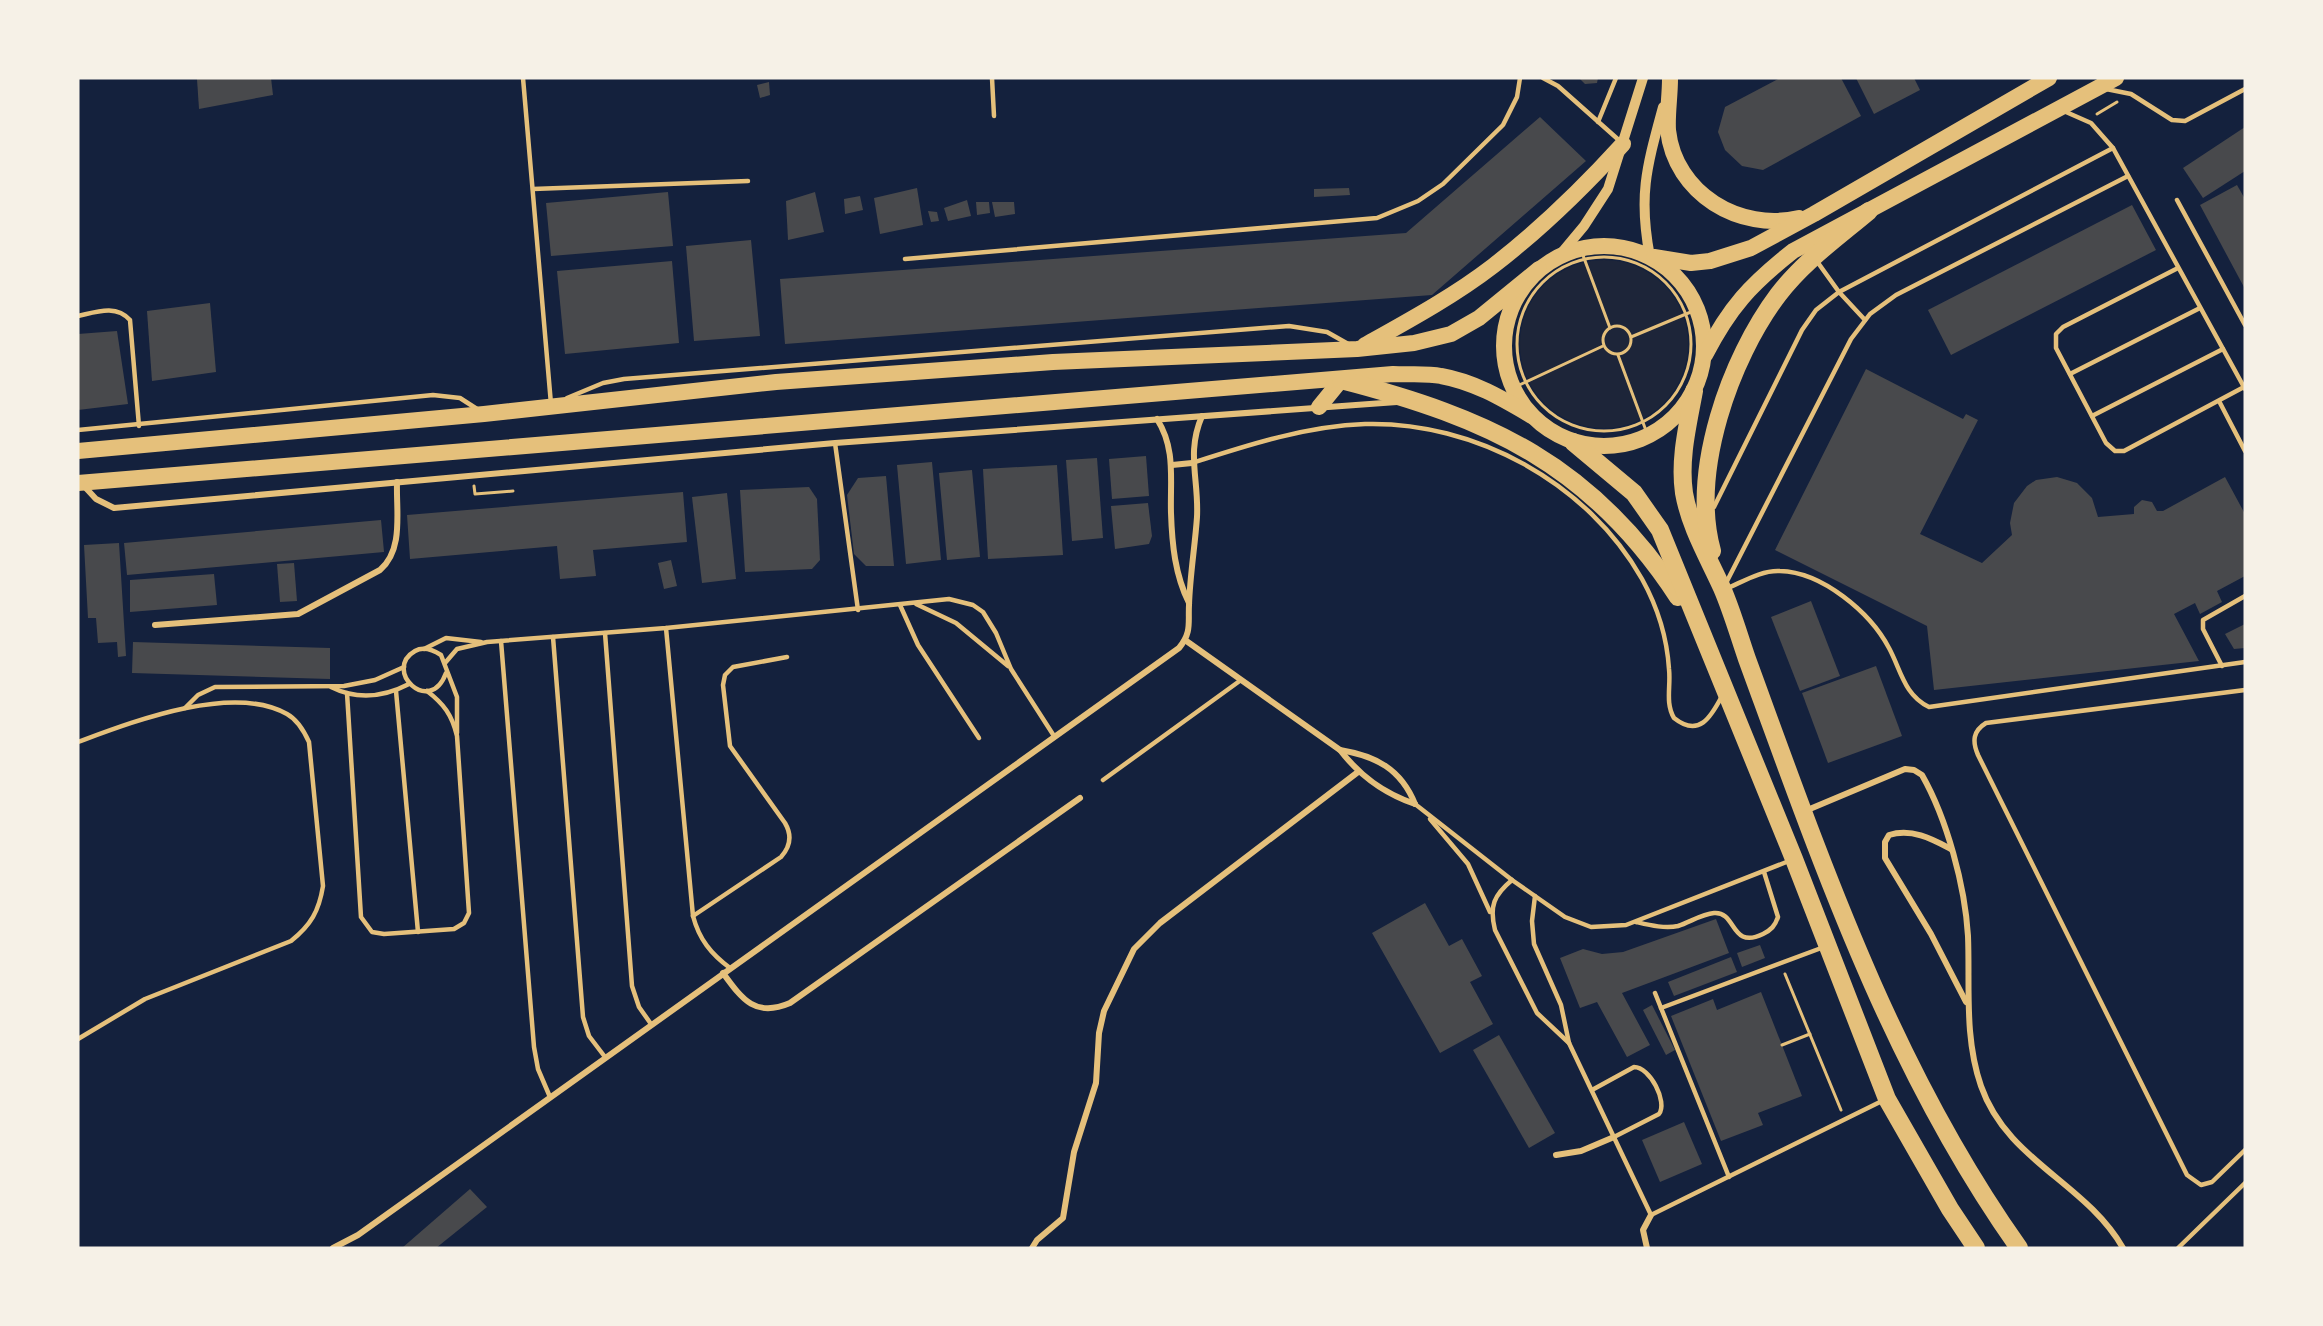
<svg xmlns="http://www.w3.org/2000/svg" width="2323" height="1326" font-family="'Exo 2',sans-serif">
<style>
.green{fill:#1d2539}
.building{fill:#48494c}
.lines{fill:none;stroke-linecap:round;stroke-linejoin:round}
.path{stroke:#e5c07b;stroke-width:3}
.service{stroke:#e5c07b;stroke-width:4.5}
.minor{stroke:#e5c07b;stroke-width:6}
.tertiary{stroke:#e5c07b;stroke-width:10}
.trunk{stroke:#e5c07b;stroke-width:16}
.motorway{stroke:#e5c07b;stroke-width:18}
</style>
<rect width="100%" height="100%" fill="#14213d"/>
<circle class="green" cx="1604" cy="344" r="84"/>
<g class="building">
<path d="M271,78L273,95L199,109L197,79Z"/>
<path d="M1579,78H1598L1597,83L1585,84Z"/>
<path d="M1780,78H1841L1861,116L1763,170L1742,166L1725,150L1718,132L1725,107Z"/>
<path d="M1856,78H1914L1920,90L1874,114Z"/>
<path d="M769,82L770,95L760,98L757,85Z"/>
<path d="M1540,117L1586,161L1432,295L785,344L780,279L1406,233Z"/>
<path d="M2245,127V171L2203,198L2183,168Z"/>
<path d="M2237,185L2245,199V289L2200,205Z"/>
<path d="M917,188L923,225L880,234L874,198Z"/>
<path d="M1349,188L1350,195L1314,197V189Z"/>
<path d="M668,192L673,246L551,256L546,203Z"/>
<path d="M815,192L824,232L788,240L786,201Z"/>
<path d="M860,196L863,210L845,214L844,199Z"/>
<path d="M967,200L971,216L948,221L944,208Z"/>
<path d="M976,202H989L990,213L977,215Z"/>
<path d="M992,202H1014L1015,214L995,217Z"/>
<path d="M2132,205L2156,250L1951,355L1928,310Z"/>
<path d="M928,211L937,212L939,221L931,222Z"/>
<path d="M751,240L760,336L694,341L686,246Z"/>
<path d="M672,261L679,343L565,354L557,271Z"/>
<path d="M210,303L216,372L152,381L147,311Z"/>
<path d="M117,331L128,404L78,410V334Z"/>
<path d="M1866,369L1963,419L1966,414L1978,420L1920,534L1982,563L2012,535L2010,523L2014,503L2027,486L2036,480L2057,477L2077,483L2092,498L2098,517L2134,514V507L2142,500L2152,502L2157,511H2163L2225,477L2245,514V576L2217,591L2222,602L2200,614L2195,603L2174,614L2199,661L1934,690L1927,626L1775,550Z"/>
<path d="M1146,456L1149,496L1112,499L1109,459Z"/>
<path d="M1097,458L1103,538L1072,541L1066,460Z"/>
<path d="M932,462L941,560L906,564L897,465Z"/>
<path d="M1057,465L1063,555L988,559L983,469Z"/>
<path d="M972,470L980,557L947,560L939,473Z"/>
<path d="M886,476L894,566H866L854,554L847,495L858,478Z"/>
<path d="M809,487L817,499L820,560L812,569L745,572L740,490Z"/>
<path d="M683,492L687,542L593,550L596,576L560,579L557,546L410,559L407,515Z"/>
<path d="M727,493L736,579L702,583L692,497Z"/>
<path d="M1148,503L1152,536L1149,544L1115,549L1111,506Z"/>
<path d="M381,520L384,552L127,575L124,543Z"/>
<path d="M119,543L126,656L118,657L117,642L98,643L96,618H88L84,545Z"/>
<path d="M671,560L677,586L664,589L658,563Z"/>
<path d="M294,563L297,601L280,602L277,564Z"/>
<path d="M214,574L217,605L130,612V580Z"/>
<path d="M1811,601L1840,676L1800,691L1771,617Z"/>
<path d="M2245,624V648L2234,649L2225,634Z"/>
<path d="M133,642L330,648V679L132,673Z"/>
<path d="M1876,666L1902,736L1828,763L1802,693Z"/>
<path d="M1425,903L1449,946L1462,939L1482,976L1470,982L1493,1024L1440,1053L1372,933Z"/>
<path d="M1716,919L1729,953L1622,993L1650,1045L1627,1057L1597,1002L1580,1008L1560,958L1583,949L1602,954L1623,952Z"/>
<path d="M1760,945L1765,958L1742,967L1737,953Z"/>
<path d="M1731,957L1737,972L1674,996L1668,982Z"/>
<path d="M1761,992L1802,1096L1758,1113L1763,1125L1721,1141L1671,1016L1713,999L1717,1010Z"/>
<path d="M1652,1005L1675,1050L1666,1055L1643,1010Z"/>
<path d="M1499,1035L1555,1133L1529,1148L1473,1050Z"/>
<path d="M1684,1122L1702,1164L1660,1182L1642,1140Z"/>
<path d="M470,1189L487,1207L436,1248H402Z"/>
</g>
<g class="lines">
<g class="path">
<path d="M2097,114L2117,102"/>
<path d="M1581,250L1610,328"/>
<circle cx="1604" cy="344" r="87"/>
<circle cx="1617" cy="340" r="14"/>
<path d="M1631,337L1698,309"/>
<path d="M1618,355L1648,436"/>
<path d="M1515,387L1603,346"/>
<path d="M474,486L475,494L513,491"/>
<path d="M1785,974L1841,1110"/>
<path d="M1782,1045L1810,1034"/>
</g>
<g class="service">
<path d="M523,78L551,404"/>
<path d="M992,78L994,116"/>
<path d="M1543,78L1558,86L1621,142"/>
<path d="M2106,89L2131,94L2172,120L2185,121L2245,89"/>
<path d="M2066,112L2091,123L2113,148L2245,389"/>
<path d="M1598,122L1616,78"/>
<path d="M533,189L748,181"/>
<path d="M2177,200L2245,325"/>
<path d="M905,259L1377,218L1418,201L1443,184L1503,125L1517,97L1520,78"/>
<path d="M1816,260L1839,292L1865,320"/>
<path d="M2178,268L2063,327L2056,334V348L2106,443L2115,451H2124L2244,387"/>
<path d="M78,316C96,312 116,304 130,320L139,426"/>
<path d="M2070,374L2200,308"/>
<path d="M567,398L603,383L624,379L1289,326L1327,332L1350,345"/>
<path d="M2219,401L2245,451"/>
<path d="M2092,416L2223,349"/>
<path d="M78,430L433,395L460,398L477,409"/>
<path d="M835,443L858,610"/>
<path d="M1192,463C1248,445 1306,426 1365,424C1475,421 1588,483 1642,579C1657,606 1667,638 1669,669C1671,686 1665,703 1674,718C1699,738 1711,717 1722,696"/>
<path d="M1714,507L1802,330L1816,310L1839,292L2113,148"/>
<path d="M1725,585L1851,339L1870,314L1896,295L2128,176"/>
<path d="M1728,588C1744,581 1762,570 1780,571C1822,572 1870,612 1889,648C1901,670 1904,695 1929,707L2245,662"/>
<path d="M916,604L956,623L1008,666"/>
<path d="M900,605L918,645L979,738"/>
<path d="M666,628L693,916C699,939 711,954 730,968"/>
<path d="M605,633L632,986L639,1007L651,1024"/>
<path d="M553,637L583,1017L589,1036L605,1057"/>
<path d="M501,641L534,1047L538,1069L550,1097"/>
<path d="M424,649L446,638L481,642"/>
<path d="M445,663L457,649L487,642L666,628L949,599L973,605L983,612L996,633L1011,669L1054,736"/>
<path d="M2222,666L2203,629V620L2245,596"/>
<path d="M446,673C430,717 382,670 415,651C424,646 433,650 441,655L457,697V733"/>
<path d="M331,687C357,700 384,697 409,684"/>
<path d="M2245,690L1986,723C1973,731 1972,741 1978,755L2187,1175L2201,1185L2212,1182L2245,1150"/>
<path d="M396,691L418,932"/>
<path d="M347,693L361,917L372,932L384,934L454,929L464,923L469,913L457,736C452,715 444,704 427,691"/>
<path d="M185,708L198,695L215,687L344,686L375,680L404,667"/>
<path d="M78,742C132,722 232,683 287,714C298,720 304,731 309,742L323,886C319,911 311,925 291,941L145,999L78,1039"/>
<path d="M1103,780L1241,680"/>
<path d="M1415,804L1512,880L1565,917L1591,927L1626,925L1789,861"/>
<path d="M1430,819L1468,864L1490,912"/>
<path d="M1512,880C1494,895 1489,906 1495,930L1537,1013L1569,1043"/>
<path d="M1535,896L1532,921L1534,944L1561,1005L1569,1043L1651,1215L1882,1101"/>
<path d="M693,916L781,857C791,846 792,835 785,823L730,746L723,685L725,675L733,667L787,657"/>
<path d="M1636,922C1649,925 1665,929 1678,926C1690,922 1702,914 1714,913C1737,911 1730,950 1763,934C1771,930 1775,926 1778,917L1764,872"/>
<path d="M1655,993L1729,1177"/>
<path d="M1661,1008L1824,947"/>
<path d="M1592,1090L1634,1067C1650,1067 1668,1102 1659,1114L1614,1137"/>
<path d="M2178,1248L2245,1183"/>
</g>
<g class="minor">
<path d="M1157,419C1176,449 1170,479 1171,513C1172,544 1175,575 1189,603"/>
<path d="M1172,465L1192,463"/>
<path d="M84,486L96,499L114,508L835,443L1397,402"/>
<path d="M155,625L298,614L380,570C404,549 396,512 397,482"/>
<path d="M1185,640L1340,750C1360,776 1383,793 1415,804"/>
<path d="M1340,750C1376,756 1401,769 1415,804"/>
<path d="M1805,811L1905,769L1914,770L1922,775C1947,819 1965,886 1968,936C1970,986 1964,1037 1981,1086C2007,1161 2085,1182 2123,1248"/>
<path d="M1951,849C1932,839 1912,828 1889,835L1885,842V858L1931,934L1966,1002"/>
<path d="M723,973C742,999 755,1018 790,1003L1080,798"/>
<path d="M1556,1155L1581,1151L1614,1137"/>
<path d="M333,1248L358,1235L1179,648C1192,632 1188,623 1189,605C1190,575 1195,546 1197,517C1199,479 1186,453 1202,416"/>
<path d="M1032,1248L1037,1240L1063,1218L1074,1152L1096,1083L1099,1033L1104,1011L1134,949L1160,923L1358,772"/>
<path d="M1647,1248L1643,1230L1651,1215"/>
</g>
<g class="tertiary">
<path d="M1559,256L1584,226L1608,189L1643,78"/>
<path d="M1650,257C1638,195 1647,166 1663,107"/>
</g>
<g class="trunk">
<path d="M1670,79C1670,96 1667,114 1668,130C1675,194 1740,232 1799,218"/>
<circle cx="1604" cy="346" r="100"/>
<path d="M1654,257L1691,263L1710,261L1751,248L1814,214L2049,78"/>
<path d="M1365,345C1408,321 1454,296 1493,266C1541,229 1583,188 1623,144"/>
<path d="M1705,355C1730,307 1750,285 1793,251L2116,78"/>
<path d="M1319,407L1341,380"/>
<path d="M78,451L484,414L776,382L1053,362L1357,349L1414,343L1451,334L1479,318L1539,269"/>
<path d="M78,483L1393,374C1409,375 1426,373 1441,376C1475,382 1503,399 1532,416"/>
</g>
<g class="motorway">
<path d="M1341,380C1489,418 1592,465 1678,597"/>
<path d="M1694,391C1688,424 1679,459 1684,493C1690,527 1708,557 1722,588C1732,611 1739,636 1747,659C1822,864 1892,1069 2019,1248"/>
<path d="M1573,442L1634,493L1660,530L1794,859L1887,1099L1950,1209L1976,1248"/>
<path d="M1712,551C1690,471 1730,359 1778,295C1803,262 1838,237 1869,211"/>
</g>
</g>
<rect width="2323" height="1326" fill="none" stroke="#f6f1e7" stroke-width="159"/>
</svg>
